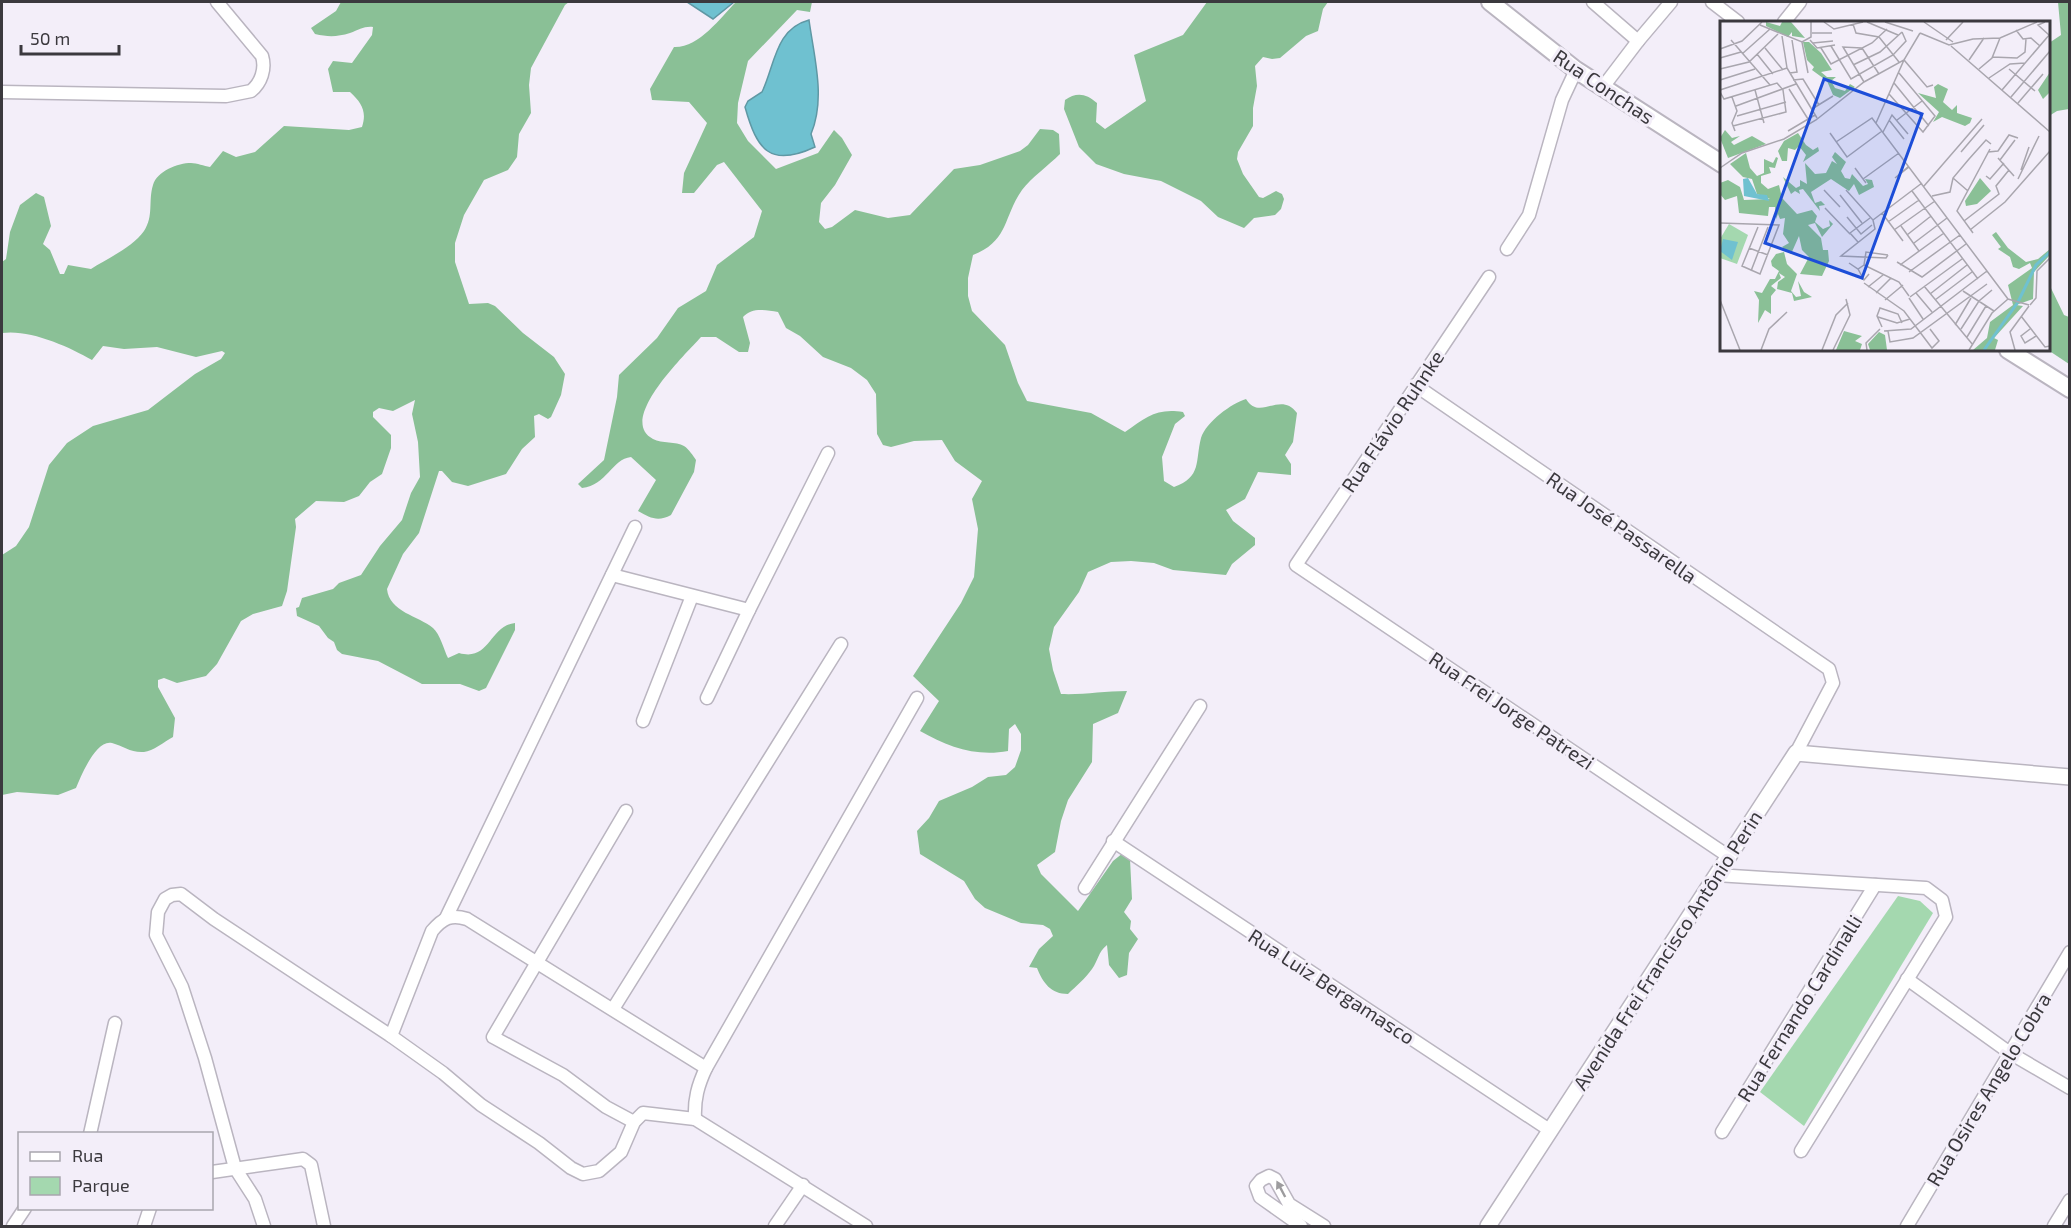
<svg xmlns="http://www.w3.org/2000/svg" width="2071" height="1228" font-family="'Exo 2',sans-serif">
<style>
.green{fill:#a4d8af}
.forest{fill:#8ac096}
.water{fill:#6fc1d0;stroke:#5f98a4;stroke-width:1.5}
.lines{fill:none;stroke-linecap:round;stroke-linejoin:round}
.minor-casing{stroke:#bab5c0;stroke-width:15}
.tertiary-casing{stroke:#bab5c0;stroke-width:18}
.secondary-casing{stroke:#bab5c0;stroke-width:20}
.minor{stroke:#fff;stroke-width:12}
.tertiary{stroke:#fff;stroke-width:15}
.secondary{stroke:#fff;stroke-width:16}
.oneway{fill:#9d9c9e}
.labels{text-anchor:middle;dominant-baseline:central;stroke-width:6;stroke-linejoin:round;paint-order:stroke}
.street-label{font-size:20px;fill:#3b393e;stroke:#f3eef9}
.inset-river{fill:none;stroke:#6fc1d0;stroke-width:3}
.inset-road{fill:none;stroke:#a9a6ae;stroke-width:1.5}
.view{fill:#1d4ed8;fill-opacity:0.15;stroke:#1d4ed8;stroke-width:3}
.inset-edge{fill:none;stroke:#3b393e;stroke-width:3}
</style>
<rect width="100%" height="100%" fill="#f3eef9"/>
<path class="green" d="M1898,896L1920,901L1933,913L1804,1126L1760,1092Z"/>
<g class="forest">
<path d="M341,2H569L565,5L531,68L529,85L531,113L519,134L517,157L508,170L484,180L464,215L455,243V262L469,304L488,303L495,306L523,333L554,357L565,374L561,395L551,417L548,419L539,414L534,416L535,437L522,449L506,474L468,486L452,482L442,471H439L419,533L403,554L387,589C389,612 419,616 433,628C440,634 444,650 448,658L459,653C490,662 489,626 515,623V630L486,688L479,691L460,684H422L378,661L342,654L337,650L334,642L328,638L319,626L297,616L296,608L299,607L302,598L333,589L339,583L361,575L380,546L402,520L411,493L420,477L418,442L412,414L415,400L393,411L379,408L373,412V417L391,435V448L382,474L370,482L359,496L344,502L316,501L295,519L296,527L287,591L282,606L253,614L241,621L217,664L206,676L177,683L164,678L158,680V687L175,718L173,737C164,742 153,751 144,752C131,753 123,746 112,743C96,739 81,776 76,788L58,795L17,792L2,795V555L16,546L29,527L49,465L67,443L93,426L148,410L195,374L221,359L225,353L222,351L196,357L157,347L124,349L103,346L92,360C68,346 29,329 2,333V262L6,259L10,232L20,205L36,193L44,197L51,226L43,244L50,250L60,274H64L68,265L91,269C108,258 133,247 144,231C154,216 148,201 153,185C157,171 178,163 191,163C197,163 204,166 210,167L223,151L236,157L255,152L284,126L349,130L362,127C367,112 362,103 350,92H333L328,69L333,61L352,63L372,35L373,27C364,26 359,30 350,33C337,37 328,37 315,34L311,28L336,11Z"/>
<path d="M736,2H812L810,12L797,10L748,61L738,103L737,123L748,141L776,169L818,153L834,130L842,138L852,155L835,185L821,203L819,222L825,229L832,227L855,210L888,218L910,215L954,169L980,165L1020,151L1028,145L1040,129L1053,130L1059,134L1060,154C1048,166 1032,177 1022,190C1003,217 1009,241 973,255L968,278V296L972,311L1005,345L1018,383L1027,401L1091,413L1125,432C1147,417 1156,408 1183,412L1185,416L1175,424L1162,457L1164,481L1174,487C1202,477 1195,461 1201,438C1206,422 1232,403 1246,399C1260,422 1280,390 1297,413L1293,442L1285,455L1291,464V475L1258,472L1245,499L1226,510L1233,521L1255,538V545L1232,564L1226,575L1173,570L1154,563L1131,561L1111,562L1088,572L1079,592L1054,627L1049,649L1053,670L1061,694C1083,695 1104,691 1127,691L1118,713L1093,724L1092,762L1068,800L1061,821L1055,852L1037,865L1041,874L1078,911L1113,861L1123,853L1130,859L1132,899L1124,912L1131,921L1130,929L1138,939L1129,953L1127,975L1119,978L1109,965L1107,945C1098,952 1098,961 1092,969C1085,979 1076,986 1068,994C1051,994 1043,983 1037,968L1029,967L1039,949L1053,936L1050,929L1043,925L1021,923L985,908L975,899L964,881L920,854L917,831L929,818L939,801L972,787L988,777L1006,775L1015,767L1021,750V734L1015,724L1009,729L1008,751C976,757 948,747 920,731L939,701L913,676L961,603L974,577L978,529L972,499L982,481L955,461L942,440L914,441L891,447L883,445L877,434L876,394L867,380L851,368L823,357L800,336L786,328L778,312C765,310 752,307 743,317L750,343L748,352H739L716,337H701C687,353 616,420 653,439C662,444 676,441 684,446C689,449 693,456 696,460L694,472L671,515C658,522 650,518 638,511L656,480L631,457C612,459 607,485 582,488L578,484L604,460L617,397L619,375L657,338L678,308L706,291L717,265L754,237L762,211L724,162L717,165L694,193H682L684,173L707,123L689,102L652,100L650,89L674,47C699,48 720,18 736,2Z"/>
<path d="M1207,2H1328L1323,9L1318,31L1306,36L1280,58L1272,59L1263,57L1255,66L1257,86L1253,108V126L1238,152L1237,159L1243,174L1259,197L1263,198L1276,191L1282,194L1284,199L1281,209L1275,215L1254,218L1244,228L1218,217L1201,201L1161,181L1124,174L1096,164L1079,147L1064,109L1065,100C1076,92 1086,93 1097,103L1096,122L1105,129L1146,101L1134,55L1183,35Z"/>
<path d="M2058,2H2069V109L2057,111L2049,116V43L2061,35Z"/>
<path d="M2049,284L2064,315L2069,317V364L2048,350Z"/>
</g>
<g class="water">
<path d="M687,2H734L713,19Z"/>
<path d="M809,20C814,57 826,98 811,134L815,147C770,168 757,150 745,107L748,101L762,92C775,65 775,29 809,20Z"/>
</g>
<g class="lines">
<defs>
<g id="minor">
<path d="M1593,2L1638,41"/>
<path d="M1712,2L1738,22"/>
<path d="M1784,22L1800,2"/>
<path d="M1603,87L1638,41L1671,2"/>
<path d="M2,92L226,96L251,91C261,83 266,69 262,56L217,2"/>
<path d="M1507,249L1529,215L1562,100L1576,70"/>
<path d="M1489,277L1296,565L1728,856"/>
<path d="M1415,385L1829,669L1833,683L1796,753"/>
<path d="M612,575L749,610"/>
<path d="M707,698L749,610L828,453"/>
<path d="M643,721L692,596"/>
<path d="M626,811L493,1037L563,1075L606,1107L634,1122"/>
<path d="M1113,841L1551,1131"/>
<path d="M1716,875L1926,888L1942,900L1946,917L1801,1151"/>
<path d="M1085,888L1200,706"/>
<path d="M446,918L635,527"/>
<path d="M1907,979L2010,1053L2070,1088"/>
<path d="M613,1009L841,644"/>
<path d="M391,1036L432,931C443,918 451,914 467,919L706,1068"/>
<path d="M695,1119C694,1099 698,1085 706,1068L917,698"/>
<path d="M1722,1132L1875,885"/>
<path d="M90,1134L115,1023"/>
<path d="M212,1172L303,1159L311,1165L324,1226"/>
<path d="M13,1226L25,1208"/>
<path d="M144,1226L150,1208"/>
<path d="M264,1226L255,1199L235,1168L205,1058L182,987L156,935L158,912L165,899L172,895L181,894L214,919L391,1036L443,1073L481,1105L539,1143L571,1168L583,1174L599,1171L621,1152L634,1122L643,1113L695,1119L866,1226"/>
<path d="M775,1226L803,1185"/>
<path d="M1301,1226L1260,1197L1256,1186L1261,1180L1269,1176L1275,1179L1289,1204L1324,1226"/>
<path d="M1907,1226L2070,952"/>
<path d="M2054,1226L2070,1200"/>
</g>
<path id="tertiary" d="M1488,1226L1796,753L2070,777"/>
<g id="secondary">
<path d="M1490,2L1576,70L1722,164"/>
<path d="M2008,350L2070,389"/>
</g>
</defs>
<use href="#minor" class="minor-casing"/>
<use href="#tertiary" class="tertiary-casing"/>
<use href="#secondary" class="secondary-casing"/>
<use href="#minor" class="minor"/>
<use href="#tertiary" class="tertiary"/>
<use href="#secondary" class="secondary"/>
</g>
<defs><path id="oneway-solid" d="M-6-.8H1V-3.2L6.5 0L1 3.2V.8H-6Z" transform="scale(1.5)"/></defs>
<use class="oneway" href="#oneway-solid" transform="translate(1281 1189) rotate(-118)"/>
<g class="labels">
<g class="street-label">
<text transform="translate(1604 86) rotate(34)">Rua Conchas</text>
<text transform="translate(1392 421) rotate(-56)">Rua Flávio Ruhnke</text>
<text transform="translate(1622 527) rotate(35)">Rua José Passarella</text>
<text transform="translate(1512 710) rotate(34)">Rua Frei Jorge Patrezi</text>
<text transform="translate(1667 950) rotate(-57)">Avenida Frei Francisco Antônio Perin</text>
<text transform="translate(1332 986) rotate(33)">Rua Luiz Bergamasco</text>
<text transform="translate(1799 1008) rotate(-58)">Rua Fernando Cardinalli</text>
<text transform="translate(1988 1089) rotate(-59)">Rua Osires Angelo Cobra</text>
</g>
</g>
<g transform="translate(1720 21)">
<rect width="330" height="330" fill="#f3eef9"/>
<path d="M9,203L28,214L17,243L0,237V218Z" fill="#a4d8af"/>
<path d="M46,1L60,5L62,1H71L85,17L72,15V11L68,16L46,5ZM83,21H89L101,32L112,49L101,51L107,56H116L111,60L115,67L125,70L130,63L135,66L120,77L113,74L107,60L92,49L94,46L87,39ZM330,51V71L323,78L318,69ZM218,63L228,68L223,81L232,89L237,84V92L252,97L250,102L245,105L222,96L213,101L219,91L198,72L216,77L214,66ZM5,109L12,117L20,115L11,121L14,124L32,115L46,123L8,137L0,117ZM78,112L86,124L93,129L98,126L99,130L83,141L86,134L79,125L75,129L68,127L67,140H62L58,130L64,120ZM115,131L126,141L121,150L125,157L130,158L132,153L143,165L148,163L145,158L152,159L154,166L139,174L134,163L129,170L111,158L91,171L95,182L101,180L105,184L99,185L100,190L83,168L79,169L80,173L75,170L71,173L63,156L76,167L80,165V159L87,163L85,142L95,153L106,152L112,140L117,143L112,136ZM26,132L30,147L37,155L44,152V138L53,142L56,136L58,137L55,147L49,146L51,152L41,155V162L48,168L59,164L62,177L77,193L92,189L97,195L95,201L103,208L110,205L109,199L113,203L102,216L95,202L88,204L101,217L103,229H108L109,240L102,255L80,253L89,236L82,229L79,215L71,233L62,226L69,222L63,213L65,197L60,198L58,193L56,198L55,186H49L48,195L19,192L17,175L5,179L0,173V162L8,159L20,166L24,179L50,178L37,173L32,158L23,156L10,143ZM260,157L271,170L257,183L246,185L245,180ZM276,211L288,227L306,241L318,238L330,228V234L314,251L313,278L296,284L303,285L274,317L278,319L275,329H253L267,317L270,301L293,284L288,264L312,247L310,242L299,248L293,246L290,236L278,228L281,226L272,214ZM64,231L67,243L77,253L71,270L76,276L81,275L78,260L84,271L92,276L74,280L72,272L57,268L58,261L65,256L59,252L61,257L51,265L56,269L51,275V293L45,289L38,302L39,279L34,270L42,272L50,258H55L59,250L52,245L51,240L56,233ZM124,310L142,315L135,320L142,323L140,329H116ZM159,311L165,314L167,329H150L148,323Z" fill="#8ac096"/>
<path d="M28,157L37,173L47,174L49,180L24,175L23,158ZM3,218L18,221L12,239L0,230Z" fill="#6fc1d0"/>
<path class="inset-river" d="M264,329L298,281L316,244L330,231"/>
<path class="inset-road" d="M104,1L114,8L143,1M147,1L178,14M165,1L193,10M204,1L233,21M325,1L318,4L329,14M133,3L136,12L159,16L179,41M40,4L82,21L91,16V1M296,9L303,18L311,17L320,25M92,12H112M200,12L229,24L253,18L280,17L317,1M62,15L67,47M11,19L50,64M90,19L97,27L115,24M226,19L243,1M82,21L88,52M93,22L113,20M111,25L131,58L173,34L186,20L182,11M231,25L330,111M45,27L63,49M101,27L111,43L152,22L167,8M142,27L123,26L144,61M142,27L159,53M0,28L22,20L42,1M22,33L50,8M37,33L53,53M272,36L297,37L305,31L306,18M0,37L21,31M249,39L264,17M133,44L160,31L182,11M67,47L70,52L77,51L72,19M0,48L29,41L58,13M259,48L272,37L280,17M289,48L315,70M70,52L97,97M269,57L290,43L305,42M0,59L35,48M73,59L83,58L99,84M174,62L209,105M69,68L88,98M0,69L67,47M35,69L44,102M282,69L330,13M0,71L4,78L57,62L63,69L66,91L13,105M169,73L203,111L215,95L179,52M12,76L17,90L12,102L15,110M291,76L330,30M298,82L323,53M16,85L76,63M92,88L113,75M17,95L66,81M169,99L184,118M177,99L202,80M156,102L184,39L207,66L213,64M68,110L95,94M163,111L172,94L188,113M110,112L127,136L162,110M116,121L152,97L288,278L309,284M241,131L264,104M268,131L278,130L289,114L298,117M278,137L294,155M280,139L295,119M189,145L175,157L189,146M0,147L22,132L64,118L96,99L144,61L184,39L200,12M135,147L146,162M301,149L309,126M266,155L270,158L284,142M233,157L248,170M143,158L179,132M298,158L319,115M204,165L262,98M104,169L120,186M126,169L153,199L155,208L121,235L166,237L168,234M192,170L258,258M120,174L142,202M212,175L230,171L233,157L249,138L266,119L271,123M105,187L130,213M162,192L183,220M127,196L141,213L152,204M153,199L202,162M244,200L279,173L276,165L289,149M168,201L199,179M0,202L59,204L40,253L22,245L38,206M181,205L199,230M174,209L215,180M250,209L285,181L330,130M253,212L237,190L270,128M187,214L211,195M138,221L130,212L150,197M194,222L227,197M29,227L48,234M168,234L146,231L144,244L179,261L189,275M177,241L202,256L246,223M129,242L138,248L144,244M180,244L224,212M138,248L144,259L149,253M31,250L48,206M189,251L240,214M144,262L184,290L212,327L219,320L210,308M204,265L253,324M148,266L163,254M243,270L274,290M156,272L171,257M196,272L212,291M210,273L247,244M190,276L242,238M189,277L203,298M0,279L20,329M165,279L183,264M215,279L252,251M310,284L316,277L317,250L330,237M301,295L325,326L330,325M158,296L177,302L190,298M235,304L251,277M162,306L157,295L160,287L178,293L182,302M241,308L259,280L272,269M310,308L301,315L305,322L316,315M164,310L191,308L267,250M168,310L170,321L193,317L267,263M247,316L266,285M41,329L49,308L67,291M102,329L116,294L128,282M113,329L130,294L126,278M147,329L146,322L160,308M249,329L272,292L288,278M295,329L290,311L309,285"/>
<path class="view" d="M104,58L202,93L142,257L45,222Z"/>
<rect width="330" height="330" class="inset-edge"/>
</g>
<rect width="2071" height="1228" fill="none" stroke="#3b393e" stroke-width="6"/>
<rect x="18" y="1132" width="195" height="78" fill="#f3eef9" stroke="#a9a6ae" stroke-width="1.5"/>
<rect x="30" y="1152" width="30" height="9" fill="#ffffff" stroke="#a9a6ae" stroke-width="1.5"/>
<text x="72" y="1162" font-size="18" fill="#3b393e">Rua</text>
<rect x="30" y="1177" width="30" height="18" fill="#a4d8af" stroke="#a9a6ae" stroke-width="1.5"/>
<text x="72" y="1192" font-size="18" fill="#3b393e">Parque</text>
<path d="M21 45v9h98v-9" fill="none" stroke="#3b393e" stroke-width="3"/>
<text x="30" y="45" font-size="18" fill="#3b393e" stroke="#f3eef9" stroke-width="4.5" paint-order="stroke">50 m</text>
</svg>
